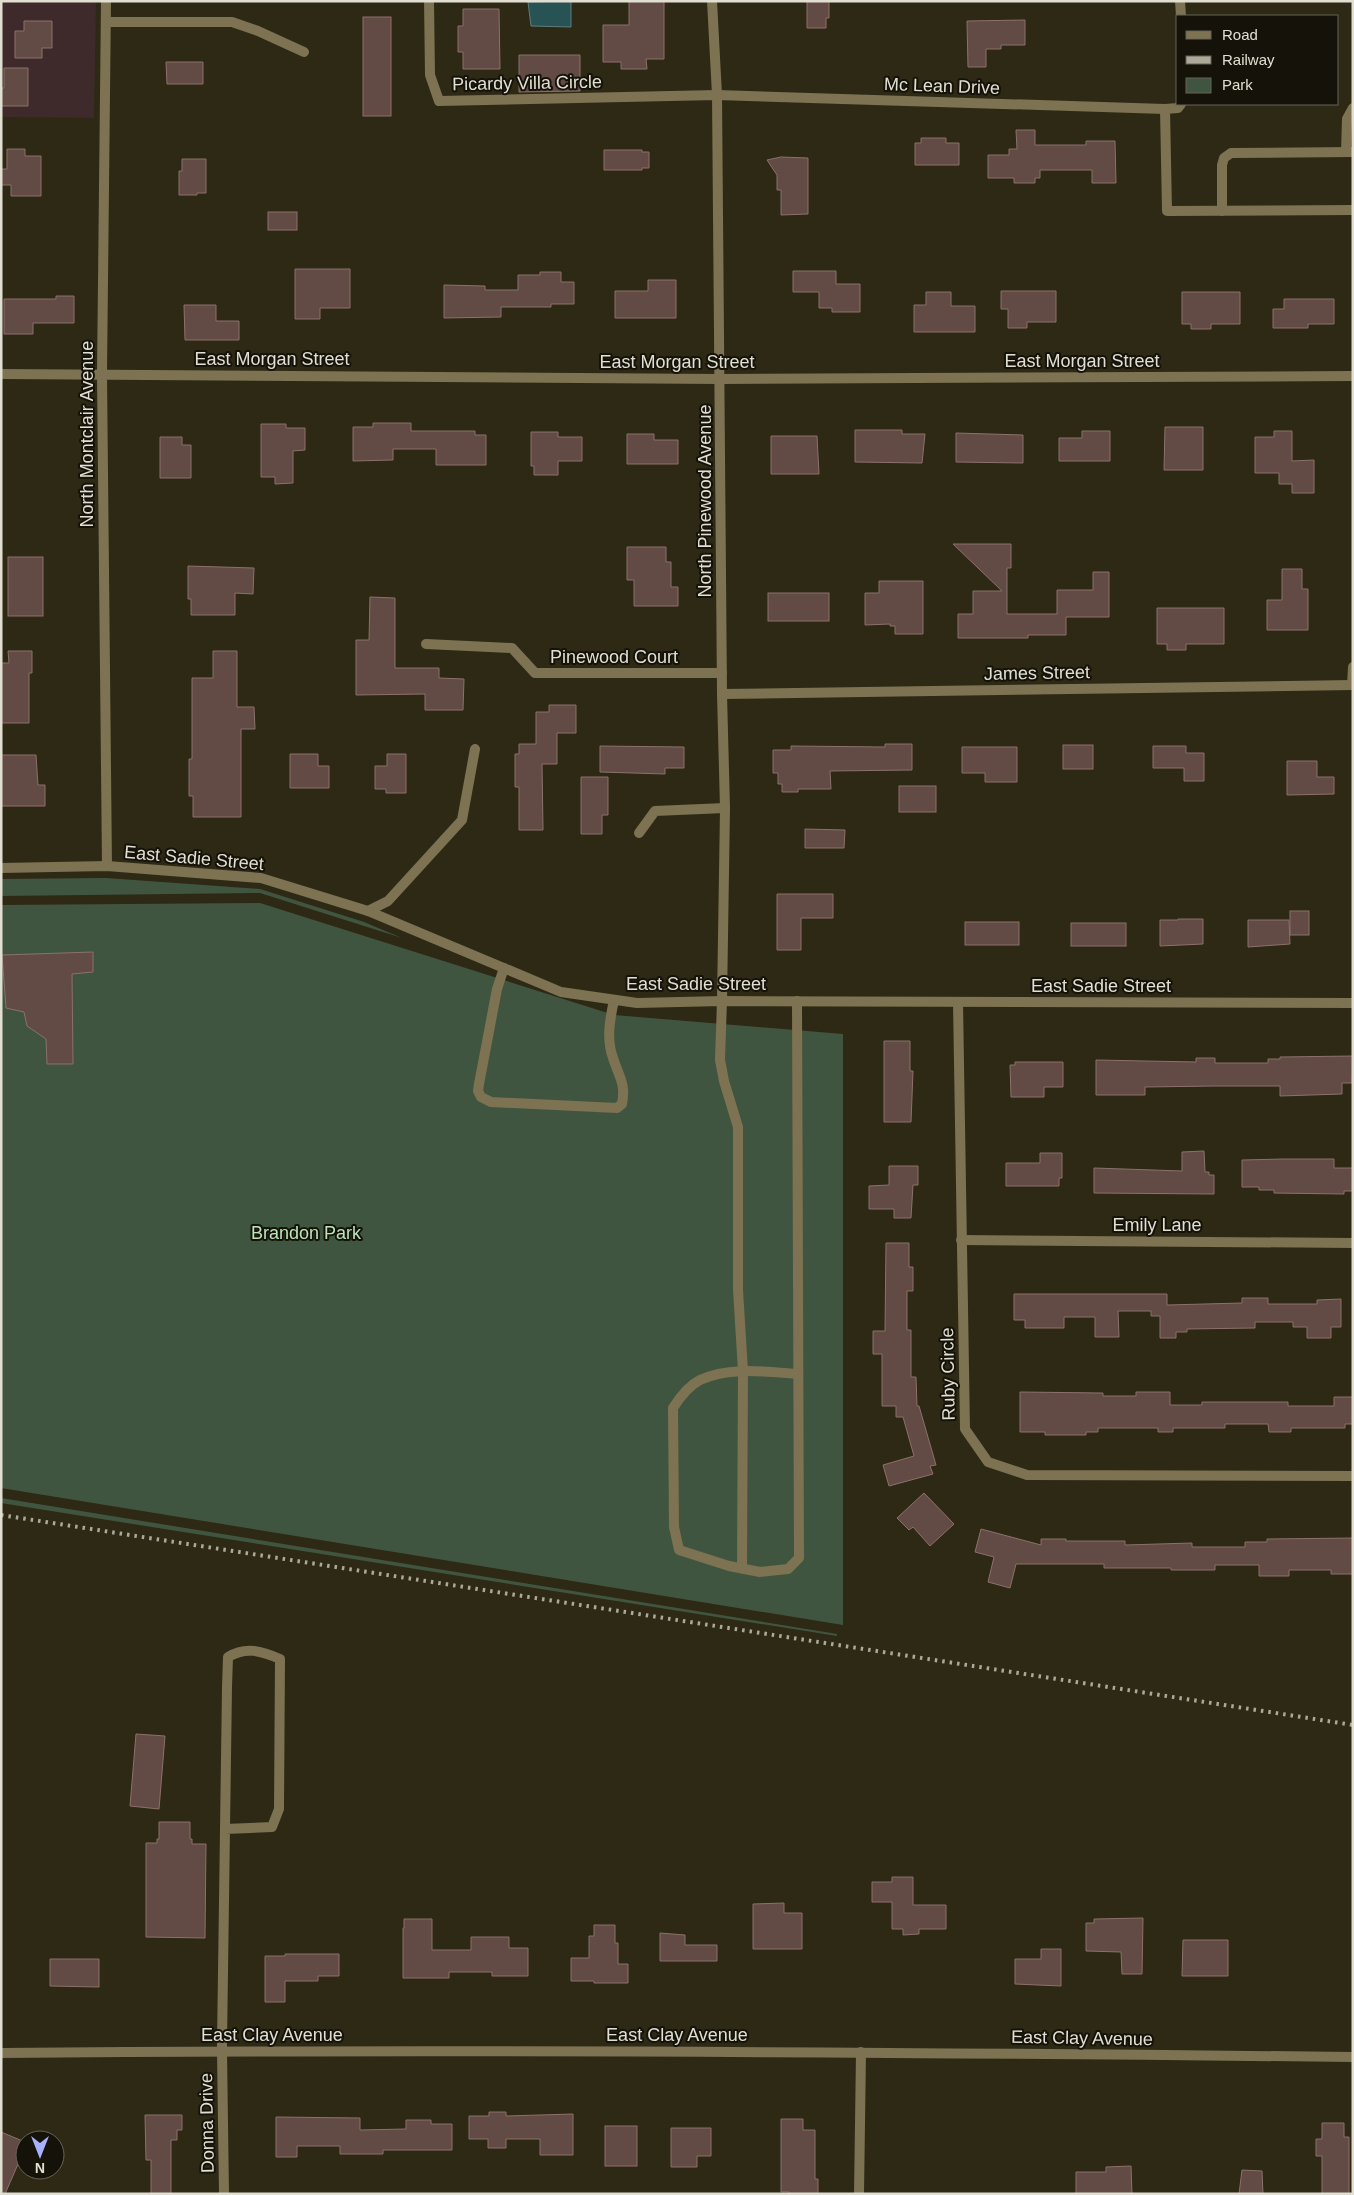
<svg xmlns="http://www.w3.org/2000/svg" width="1354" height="2195" font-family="Arial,sans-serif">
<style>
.commercial{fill:#3e2a2a}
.green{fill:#40553f}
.water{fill:#285355;stroke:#607d7a}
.building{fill:#634b45;stroke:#8b716a}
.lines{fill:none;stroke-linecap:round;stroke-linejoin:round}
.service{stroke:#7d7252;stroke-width:10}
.minor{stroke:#7d7252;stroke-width:10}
.tertiary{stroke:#7d7252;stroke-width:10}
.rail{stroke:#aca89a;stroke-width:4;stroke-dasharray:2.5 5;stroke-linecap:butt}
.labels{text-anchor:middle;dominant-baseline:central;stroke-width:4;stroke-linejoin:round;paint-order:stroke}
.street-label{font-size:18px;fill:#e1ded2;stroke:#141209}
.park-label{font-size:18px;fill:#bae5b7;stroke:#141209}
</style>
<rect width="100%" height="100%" fill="#2e2915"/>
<path class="commercial" d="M1,1H96L94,118L1,117Z"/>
<g class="green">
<path d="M106,878L260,889L364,922L402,938L260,893L1,896V879Z"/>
<path d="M260,903L614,1015L843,1034V1625L1,1488V905Z"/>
<path d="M1,1498L837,1634V1636L1,1503Z"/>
</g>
<path class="water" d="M571,1V27L531,26L528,2Z"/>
<g class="building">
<path d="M629,1H664V59H646L647,69H621V62H603V25H629Z"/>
<path d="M807,1H829V18H826V28H807Z"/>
<path d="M463,9H499L500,69H463V52H458V26H463Z"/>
<rect x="363" y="17" width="28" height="99"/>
<path d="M1025,20V45H1001V49H986V67H968L967,21Z"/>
<path d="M24,21H52V48H42V58H15V31H24Z"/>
<path d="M519,55H580V91L519,92Z"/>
<path d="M166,62H203V84H167Z"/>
<path d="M4,68H28V106H1V88H4Z"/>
<path d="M1016,130H1035V145H1086V141H1115L1116,183H1092V170H1040V178H1035V183H1014V178H988V155H1009V149H1017Z"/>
<path d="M921,138H946V143H959V165H915V143H921Z"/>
<path d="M7,149H25V156H41V196H11V185H1V169H7Z"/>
<path d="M604,150H642V152H649V168H642V170H604Z"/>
<path d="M781,157L808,158V214L781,215V190H777V175L767,160Z"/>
<path d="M182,159H206V193H197V195H179V171H182Z"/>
<rect x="268" y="212" width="29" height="18"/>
<path d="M295,269H350V308H320V319H295Z"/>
<path d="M793,271H836V284H860V312H832V308H819V292H793Z"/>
<path d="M540,272H561V282H574V304H551V307H501V317L444,318V285L485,286V290H518V275H540Z"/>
<path d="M648,280H676V318H615V291H648Z"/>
<path d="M1001,291H1056V322H1027V328H1008V309H1001Z"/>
<path d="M926,292H951V306H975V332H914V305H926Z"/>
<path d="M1182,292H1240V324H1211V329H1191V324H1182Z"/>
<path d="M56,296H74V323H33V334H4V299H56Z"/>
<path d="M1284,299H1334V324H1308V328H1273V309H1284Z"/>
<path d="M184,305H216V321H239V340H185Z"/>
<path d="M373,423H411V431H475V435H486V465H436V449H393V460L353,461V427H373Z"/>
<path d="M261,424H286V428H305V450L293,451V483L275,484V477H261Z"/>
<path d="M1165,427H1203V470H1164Z"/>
<path d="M855,430H902V434H925L922,463L855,462Z"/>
<path d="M1082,431H1110V461H1059V438H1082Z"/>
<path d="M1274,431H1292V461L1314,460V493H1292V484H1279V473H1255V437H1274Z"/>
<path d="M531,432H558V437H582V461H558V475H534V466H531Z"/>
<path d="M956,433L1023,435V463L956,462Z"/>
<path d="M627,434H654V440H678V464H627Z"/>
<path d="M771,436H817L819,474H771Z"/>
<path d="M160,437H182V445H191V478H160Z"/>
<path d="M953,544H1011V568H1007V614H1057V590H1093V572H1109V617H1066V635H1028V638H958V614H973V591H1002Z"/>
<path d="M627,547H666V562H671V587H678V606H634V580H627Z"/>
<rect x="8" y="557" width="35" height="59"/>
<path d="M188,566L254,568L253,594L235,593V615H191V599H188Z"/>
<path d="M1282,569H1302V589H1308V630H1267V600H1282Z"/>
<path d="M879,581H923V634H895V626H890V624L865,625V593H879Z"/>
<rect x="768" y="593" width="61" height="28"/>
<path d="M370,597L395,598V668H439V678L464,679L463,710H425V694L356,695V640H369Z"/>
<path d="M1157,608H1224V644H1186V650H1167V644H1157Z"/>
<path d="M8,651H32V673H29V723H1V663H9Z"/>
<path d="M213,651H237V707H254L255,729H241V817H193V796H189V759H192V678H213Z"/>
<path d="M549,705H576V733H557V764H542L543,830H519V787H515V754H519V744H536V712H549Z"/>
<path d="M885,744H912V770L830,771L831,789H798V792H782V784H778V773H773V750H791V746L885,747Z"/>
<rect x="1063" y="745" width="30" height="24"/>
<path d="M600,746L684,747V768H665V774L600,772Z"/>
<path d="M1153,746H1186V753H1204V781H1184V768H1153Z"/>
<path d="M962,747H1017V782H985V773H962Z"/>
<path d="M290,754H318V766H329V788H290Z"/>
<path d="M387,754H406V793H386V789H375V766H387Z"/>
<path d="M1,755H36L38,785H45V806H1Z"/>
<path d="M1287,761H1317V777H1334V794L1287,795Z"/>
<path d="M581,777H608V815H602V834H581Z"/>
<rect x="899" y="786" width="37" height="26"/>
<path d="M805,829L845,830L844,848H805Z"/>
<path d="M777,894H833V918H801V950H777Z"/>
<rect x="1290" y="911" width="19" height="24"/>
<path d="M1178,919H1203V944L1160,946V920H1178Z"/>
<path d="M1248,920H1289L1290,944L1248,947Z"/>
<rect x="965" y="922" width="54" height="23"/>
<rect x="1071" y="923" width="55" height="23"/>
<path d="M93,952V972L72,974L73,1064H47L46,1039L27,1026L24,1012L6,1008L2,955Z"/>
<path d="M884,1041H910V1071H913L911,1122H884Z"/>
<path d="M1353,1056L1352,1083H1342V1094L1280,1096V1086H1215L1145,1087V1095H1096V1060L1196,1062V1058H1215V1063H1268V1059H1280V1057Z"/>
<path d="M1015,1062H1063V1087H1044V1097H1011L1010,1065H1015Z"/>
<path d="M1204,1151L1205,1172H1209V1175H1214V1194L1094,1193V1168L1182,1171V1152Z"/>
<path d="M1040,1153H1062V1178H1059V1186H1006V1163H1040Z"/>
<path d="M1284,1159H1334V1168H1353V1191H1344V1194L1274,1193V1190H1259V1187H1242V1160Z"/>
<path d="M889,1166H918V1185H913L911,1218H894V1209H869V1186L889,1185Z"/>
<path d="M886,1243H909V1267H913V1291H907V1330H911V1377H916L917,1406H919L936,1465L930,1466L933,1474L889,1486L883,1465L914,1456L903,1417H896V1406H882V1354H873V1331H885Z"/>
<path d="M1014,1294H1167V1305L1242,1303V1298H1268V1304H1317V1300L1341,1299V1327H1331V1338H1307V1327H1293V1322H1255V1328L1187,1329V1332H1176V1338H1160V1316H1151V1311H1118L1119,1337H1095V1317H1064V1328H1025V1320H1014Z"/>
<path d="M1020,1392L1103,1393V1396H1136V1392H1170V1405H1202V1402H1288V1406H1334V1397H1353V1424H1345V1428H1291V1432H1269L1268,1424H1225V1428H1173V1432H1158V1428H1098V1432H1086V1435H1045V1432H1020Z"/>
<path d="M924,1493L954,1524L930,1546L913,1527L909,1530L897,1518Z"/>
<path d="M981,1529L1041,1545V1539H1066V1541H1125V1545L1192,1543V1547H1245V1542H1267V1539L1353,1538V1574H1331V1570H1289V1576H1259V1565H1215V1570H1171V1568H1104V1564H1016L1010,1588L988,1582L994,1557L975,1552Z"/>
<path d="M136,1734L165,1736L159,1809L130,1806Z"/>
<path d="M159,1822H190V1839H192V1844H206L205,1938L146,1937V1843H157V1839H159Z"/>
<path d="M892,1877H913V1905H946V1929H919V1934L903,1935V1929H892V1902H872V1882H892Z"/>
<path d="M784,1903V1913H802V1949H753V1904Z"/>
<path d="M1143,1918L1142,1974H1122L1121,1952L1086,1951V1923H1094V1919Z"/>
<path d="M404,1919H432V1950H471V1937H509V1948H528V1976H492V1972H449V1978H403V1928H404Z"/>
<path d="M594,1925H615V1943H618V1964H628V1983H594V1981H571V1958H589V1936H594Z"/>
<path d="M660,1933L685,1935V1945H717V1961H660Z"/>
<path d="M1183,1940H1228V1976H1182Z"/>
<path d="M1041,1949H1061V1986L1015,1984V1959H1041Z"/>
<path d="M285,1954H339V1976H318V1981H285V2002H265V1956H285Z"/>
<path d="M50,1959H99V1987L50,1986Z"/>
<path d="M489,2112H506V2116L573,2114V2155H540V2139H506V2148H488V2139H469V2116H489Z"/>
<path d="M145,2115H182V2130H177V2140H171V2194H151V2160H146Z"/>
<path d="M276,2117L360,2118V2130L406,2129V2120H431V2124H452V2150H383V2154H340V2146H297V2157H276Z"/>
<path d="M781,2119H803V2130H815V2179H818V2194H789V2192H781Z"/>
<path d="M1322,2123H1344V2137H1349V2194H1322V2156H1316V2139H1322Z"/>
<rect x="605" y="2126" width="32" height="40"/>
<path d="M671,2128H711V2156H697V2167H671Z"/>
<path d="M1,2132L25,2142V2148L5,2194H1Z"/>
<path d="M1131,2166L1132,2194H1076V2172H1106V2167Z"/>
<path d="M1242,2170L1262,2171L1263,2194H1239Z"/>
</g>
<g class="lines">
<g class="service">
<path d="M1180,1L1181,16"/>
<path d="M106,22H232L258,31L304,52"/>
<path d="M1181,104L1178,108L1165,109L1167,211L1353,210"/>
<path d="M1346,152L1347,119L1353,108"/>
<path d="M1222,211V165L1224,158L1231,153L1353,152"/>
<path d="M426,644L512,648L535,673H722"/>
<path d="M639,833L655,811L725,808"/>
<path d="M368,911L388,901L462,820L475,749"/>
<path d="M504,968L497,989L479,1084L478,1091L481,1097L491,1102L617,1108L622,1104C626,1083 619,1077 613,1058C606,1039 610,1019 614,1000"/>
<path d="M722,1001L720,1060L724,1081L738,1127V1290L743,1371L742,1568"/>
<path d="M797,1001L799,1558L788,1569L760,1572L729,1566L679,1550L674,1527L673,1408C680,1397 688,1386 700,1380C730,1366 767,1372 798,1374"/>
<path d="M222,2051V2043L227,1687L228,1657C246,1646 262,1651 280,1659L279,1809L272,1827L225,1829"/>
</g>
<g class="minor">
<path d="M106,1L102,374L107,866"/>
<path d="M429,1L430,75L439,101L717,95L1165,109"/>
<path d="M712,1L717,95L722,694L725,808L722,1001"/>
<path d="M1,374L720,379L1353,376"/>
<path d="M1352,685L1353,667"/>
<path d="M722,694L1353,685"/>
<path d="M1,868L107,866L261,878L368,911L561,992L637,1003L722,1001L1353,1003"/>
<path d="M958,1002L965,1429L988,1462L1027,1475L1353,1476"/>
<path d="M961,1240L1353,1243"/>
<path d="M222,2051L224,2194"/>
<path d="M859,2194L861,2052"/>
</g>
<path class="tertiary" d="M1,2053C452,2049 902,2052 1353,2057"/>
<path class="rail" d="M1,1515L1353,1725"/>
</g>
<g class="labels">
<g class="street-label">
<text transform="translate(527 83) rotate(-1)">Picardy Villa Circle</text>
<text transform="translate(942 86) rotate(2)">Mc Lean Drive</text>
<text x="272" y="359">East Morgan Street</text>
<text x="1082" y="361">East Morgan Street</text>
<text x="677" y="362">East Morgan Street</text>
<text transform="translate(87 434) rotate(-90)">North Montclair Avenue</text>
<text transform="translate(705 501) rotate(-90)">North Pinewood Avenue</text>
<text x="614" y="657">Pinewood Court</text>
<text transform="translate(1037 673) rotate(-1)">James Street</text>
<text transform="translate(194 858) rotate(5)">East Sadie Street</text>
<text x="696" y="984">East Sadie Street</text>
<text x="1101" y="986">East Sadie Street</text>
<text x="1157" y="1225">Emily Lane</text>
<text transform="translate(948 1374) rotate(-91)">Ruby Circle</text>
<text x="272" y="2035">East Clay Avenue</text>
<text x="677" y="2035">East Clay Avenue</text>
<text transform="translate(1082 2038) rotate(1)">East Clay Avenue</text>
<text transform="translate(207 2123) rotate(-91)">Donna Drive</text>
</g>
<g class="park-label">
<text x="306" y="1233">Brandon Park</text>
</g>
</g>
<rect width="1354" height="2195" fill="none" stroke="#e1ded2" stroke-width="5"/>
<rect x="1176" y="15" width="162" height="90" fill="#141209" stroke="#666459"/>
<rect x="1186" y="31" width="25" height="8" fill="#7d7252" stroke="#666459"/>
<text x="1222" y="40" font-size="15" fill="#e1ded2">Road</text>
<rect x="1186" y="56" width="25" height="8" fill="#aca89a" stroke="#666459"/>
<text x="1222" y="65" font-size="15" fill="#e1ded2">Railway</text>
<rect x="1186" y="78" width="25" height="15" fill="#40553f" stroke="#666459"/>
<text x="1222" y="90" font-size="15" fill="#e1ded2">Park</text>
<g transform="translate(40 2155) rotate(180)"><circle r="24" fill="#141209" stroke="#666459"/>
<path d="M0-4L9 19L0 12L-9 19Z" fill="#a7b1fc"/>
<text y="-8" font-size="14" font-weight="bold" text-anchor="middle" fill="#e1ded2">N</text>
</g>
</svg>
